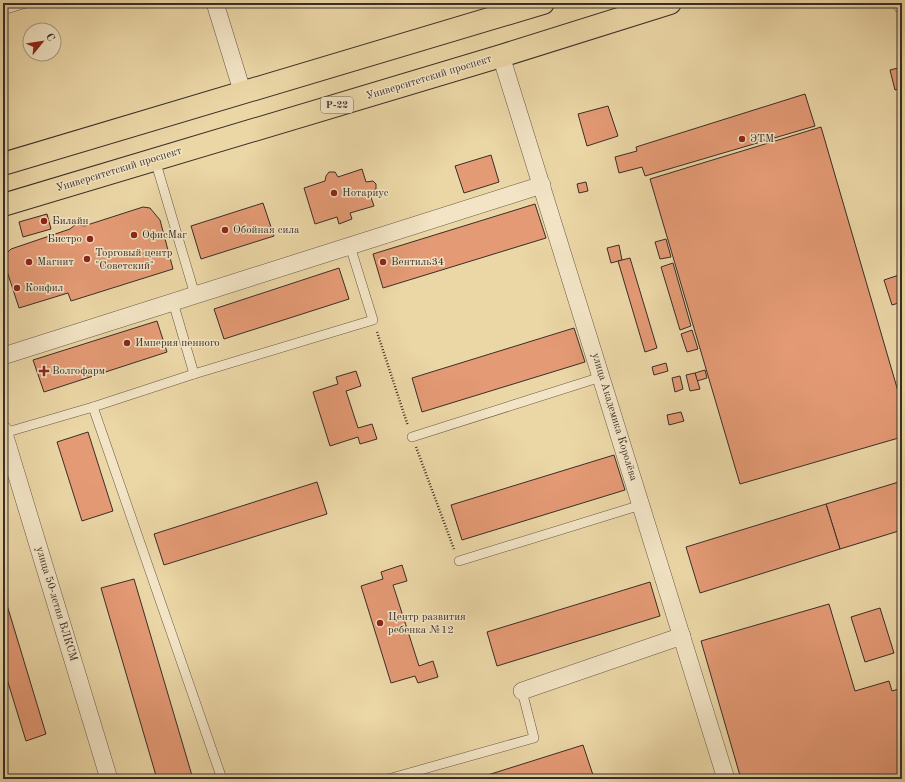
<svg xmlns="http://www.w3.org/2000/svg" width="905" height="782" font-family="'Old Standard TT',serif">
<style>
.building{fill:#e49a75;stroke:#392e28}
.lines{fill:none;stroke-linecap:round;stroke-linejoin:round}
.service-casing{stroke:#665848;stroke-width:10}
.minor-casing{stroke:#665848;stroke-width:18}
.trunk-casing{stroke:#392e28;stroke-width:24}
.path{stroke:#392e28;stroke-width:2.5;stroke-dasharray:1 2;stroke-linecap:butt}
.service{stroke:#f2e4c5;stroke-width:9}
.minor{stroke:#f2e4c5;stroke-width:17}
.trunk{stroke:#ebd6a6;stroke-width:22}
.poi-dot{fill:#8f2418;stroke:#f2e4c5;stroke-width:1.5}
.labels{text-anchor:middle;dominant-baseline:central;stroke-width:3;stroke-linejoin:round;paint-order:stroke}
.shield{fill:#f2e4c5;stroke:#706557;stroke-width:1}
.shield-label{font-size:10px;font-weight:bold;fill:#392e28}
.street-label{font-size:11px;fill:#392e28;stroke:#f2e4c5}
.poi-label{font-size:11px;fill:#392e28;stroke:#f2e4c5;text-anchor:start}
</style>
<rect width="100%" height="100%" fill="#ebd6a6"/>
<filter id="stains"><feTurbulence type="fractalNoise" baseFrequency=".005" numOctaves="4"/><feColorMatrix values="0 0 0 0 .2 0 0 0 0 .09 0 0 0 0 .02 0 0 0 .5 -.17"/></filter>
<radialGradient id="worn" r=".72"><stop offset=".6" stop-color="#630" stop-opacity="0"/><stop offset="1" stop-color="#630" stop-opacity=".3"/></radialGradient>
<g class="building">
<path d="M902,67V88L895,90L890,70Z"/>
<path d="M805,94L815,126L645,176L642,167L619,173L615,157L637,151L636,147Z"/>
<path d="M608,106L618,136L587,146L578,114Z"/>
<path d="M821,127L902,405V437L740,484L650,179Z"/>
<path d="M491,155L499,182L464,193L455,166Z"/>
<path d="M362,169L366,182L373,181L376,184V189L369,192L374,206L350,213L352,219L339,224L337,217L315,224L304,188L325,181L326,176L329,172H335L338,177Z"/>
<path d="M586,182L588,191L579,193L577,184Z"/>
<path d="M263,203L274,236L201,259L191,226Z"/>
<path d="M535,204L546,238L383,288L373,254Z"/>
<path d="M143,207L150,208L160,220L173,269L71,301L68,293L19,308L4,262L3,257L11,249L70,229L76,224L84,226Z"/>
<path d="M47,214L51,229L23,237L19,222Z"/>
<path d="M666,239L671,257L660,259L655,242Z"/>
<path d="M619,245L622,260L611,263L607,248Z"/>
<path d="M630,258L657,348L645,352L618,261Z"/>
<path d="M673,263L691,326L680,330L661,267Z"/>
<path d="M339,268L349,299L224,339L214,309Z"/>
<path d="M902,274V302L892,305L884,280Z"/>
<path d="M157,321L167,352L44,392L33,360Z"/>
<path d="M574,328L585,362L422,412L412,378Z"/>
<path d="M692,330L698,349L687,352L681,334Z"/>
<path d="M666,363L668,371L654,375L652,367Z"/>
<path d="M705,370L707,378L697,381L695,373Z"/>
<path d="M356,371L361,386L346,391L358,428L372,424L377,439L360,444L358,437L330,446L313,392L338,384L336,377Z"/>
<path d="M695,373L700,389L690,391L686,375Z"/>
<path d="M680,376L683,389L675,392L672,378Z"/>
<path d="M681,412L684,421L669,425L667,415Z"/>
<path d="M88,432L113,511L82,521L57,442Z"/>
<path d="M614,455L625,490L462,540L451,505Z"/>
<path d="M902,481V530L840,549L826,504Z"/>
<path d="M317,482L327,514L164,565L154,534Z"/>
<path d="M826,504L840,549L700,593L686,547Z"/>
<path d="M402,565L407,581L393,585L419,666L433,661L438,677L418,683L415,676L391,683L361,586L383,579L381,572Z"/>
<path d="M134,579L193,779H157L101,588Z"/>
<path d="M650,582L660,616L497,666L487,632Z"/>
<path d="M3,591L7,605L3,607Z"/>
<path d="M829,604L855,691L889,681L892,691L902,688V779H741L701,641Z"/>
<path d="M7,605L46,734L26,741L3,666V607Z"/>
<path d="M880,608L894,653L865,662L851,617Z"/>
<path d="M583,745L593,775L582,779H475Z"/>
</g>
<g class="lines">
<defs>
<g id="service">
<path d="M3,10L26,3"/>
<path d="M155,160L195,295"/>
<path d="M173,302L194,374L373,320L350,246"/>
<path d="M194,374L93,407L222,779"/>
<path d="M4,433L93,407"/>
<path d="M412,437L601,377"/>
<path d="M459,561L641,505"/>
<path d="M388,779L534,738L522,691"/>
</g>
<g id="minor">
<path d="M215,3L243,94"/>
<path d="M902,3V5"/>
<path d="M501,56L726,779"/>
<path d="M3,356L542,185"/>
<path d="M3,430L109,779"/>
<path d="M522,691L682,636"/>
</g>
<g id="trunk">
<path d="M3,164L543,3"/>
<path d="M3,205L501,56L670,3"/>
</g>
</defs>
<use href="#service" class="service-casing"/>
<use href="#minor" class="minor-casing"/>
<use href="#trunk" class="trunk-casing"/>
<g class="path">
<path d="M377,332L408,426"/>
<path d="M416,447L454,549"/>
</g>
<use href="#service" class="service"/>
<use href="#minor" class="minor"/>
<use href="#trunk" class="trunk"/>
</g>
<g class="poi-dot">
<circle cx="742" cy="139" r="4"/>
<circle cx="334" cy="193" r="4"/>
<circle cx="44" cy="221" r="4"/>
<circle cx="225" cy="230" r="4"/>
<circle cx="134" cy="235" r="4"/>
<circle cx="90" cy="239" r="4"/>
<circle cx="87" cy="259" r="4"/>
<circle cx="29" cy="262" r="4"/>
<circle cx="383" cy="262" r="4"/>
<circle cx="17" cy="288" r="4"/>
<circle cx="127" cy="343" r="4"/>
<path d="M42 365h4v4h4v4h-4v4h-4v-4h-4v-4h4z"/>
<circle cx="380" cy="623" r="4"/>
</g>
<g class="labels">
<rect class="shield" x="321" y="97" width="32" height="16" rx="3"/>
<g class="shield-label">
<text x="337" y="105">Р-22</text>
</g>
<g class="street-label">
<text transform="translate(429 78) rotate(-17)">Университетский проспект</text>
<text transform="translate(119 170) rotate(-17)">Университетский проспект</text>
<text transform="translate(614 417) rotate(73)">улица Академика Королёва</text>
<text transform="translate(56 604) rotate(73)">улица 50-летия ВЛКСМ</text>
</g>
<g class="poi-label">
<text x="750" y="139">ЭТМ</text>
<text x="342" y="193">Нотариус</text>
<text x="52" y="221">Билайн</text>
<text x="233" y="230">Обойная сила</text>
<text x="142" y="235">ОфисМаг</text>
<text x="82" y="239" text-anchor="end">Бистро</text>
<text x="95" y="253">Торговый центр<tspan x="95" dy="13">"Советский"</tspan></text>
<text x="37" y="262">Магнит</text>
<text x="391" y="262">Вентиль34</text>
<text x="25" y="288">Конфил</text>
<text x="135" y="343">Империя пенного</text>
<text x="52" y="371">Волгофарм</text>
<text x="388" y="617">Центр развития<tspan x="388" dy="13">ребенка №12</tspan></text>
</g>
</g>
<rect width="905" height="782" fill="none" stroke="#ebd6a6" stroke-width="16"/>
<rect x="4" y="4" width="897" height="774" fill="none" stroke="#392e28" stroke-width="2"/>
<rect x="8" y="8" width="889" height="766" fill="none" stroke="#392e28"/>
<g transform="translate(42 42) rotate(60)"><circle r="19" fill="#f2e4c5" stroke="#a89b86"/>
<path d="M0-3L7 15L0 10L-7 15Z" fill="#8f2418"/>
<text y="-6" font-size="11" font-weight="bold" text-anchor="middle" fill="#392e28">С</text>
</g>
<rect width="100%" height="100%" filter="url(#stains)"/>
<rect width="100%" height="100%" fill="url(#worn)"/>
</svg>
